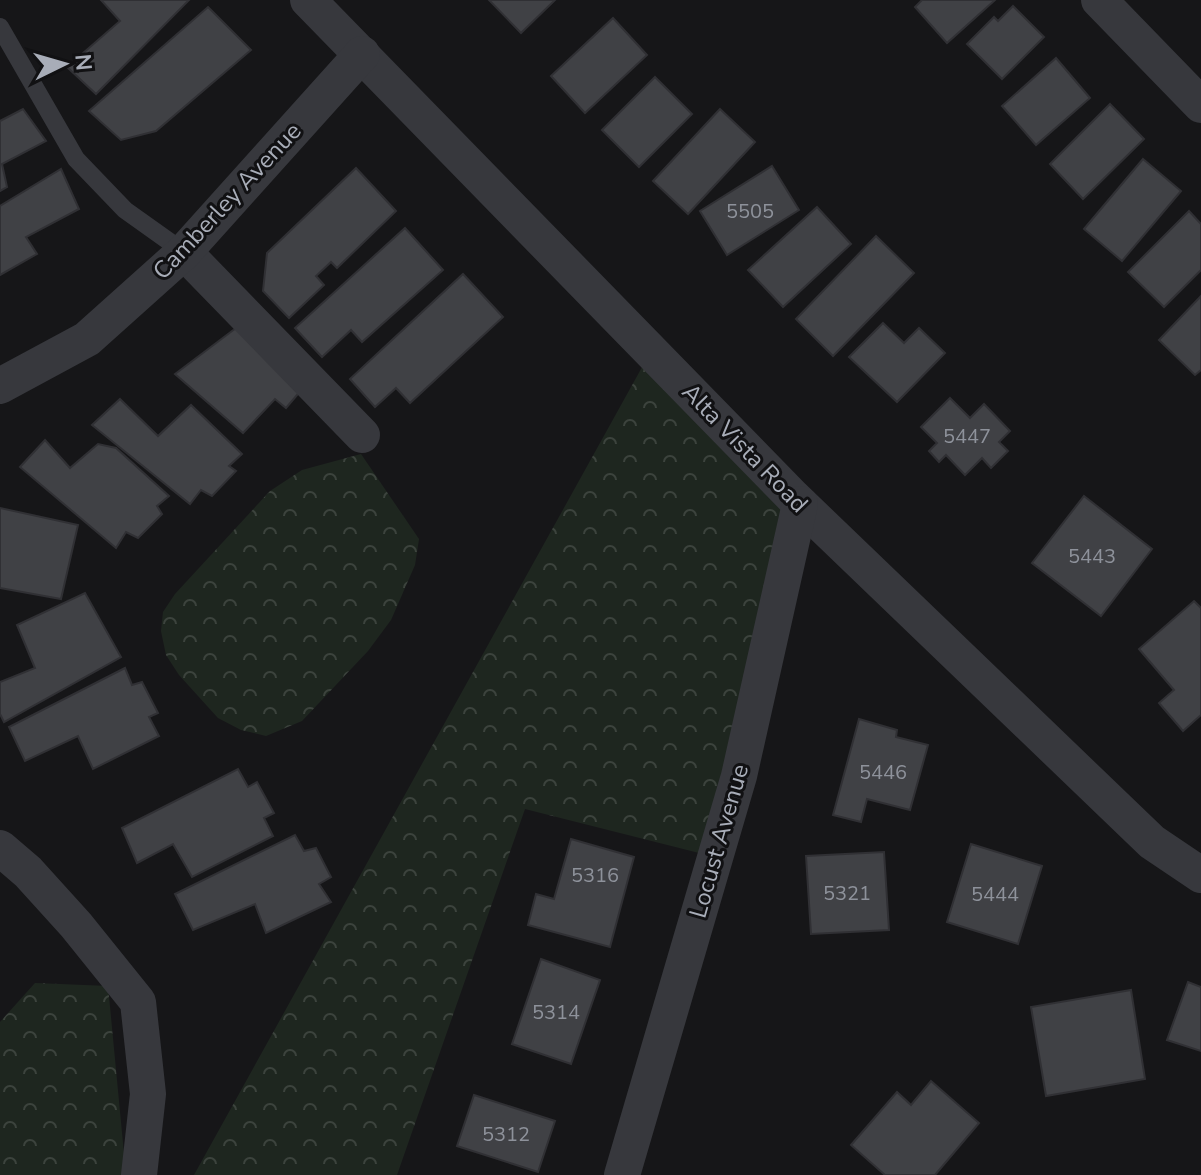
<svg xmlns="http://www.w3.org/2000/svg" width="1201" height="1175" font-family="'Nunito Sans',sans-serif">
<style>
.forest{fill:url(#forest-crowns)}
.building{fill:#404145;stroke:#303034;stroke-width:2}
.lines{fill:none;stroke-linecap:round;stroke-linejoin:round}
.service{stroke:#37383d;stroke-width:18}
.minor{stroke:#37383d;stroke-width:36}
.labels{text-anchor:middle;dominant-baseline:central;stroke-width:6;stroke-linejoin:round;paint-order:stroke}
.number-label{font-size:20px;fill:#8e929b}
.street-label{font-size:24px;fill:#a8adb8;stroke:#111113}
</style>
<defs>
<pattern id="forest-crowns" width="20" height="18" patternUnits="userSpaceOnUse" patternTransform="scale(2)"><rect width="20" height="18" fill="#1e261f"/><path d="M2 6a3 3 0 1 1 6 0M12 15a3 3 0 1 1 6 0" fill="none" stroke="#3c433d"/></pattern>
</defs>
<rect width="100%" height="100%" fill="#161618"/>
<g class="forest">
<path d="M651,351L793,497L715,857L525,809L397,1175H194Z"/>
<path d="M361,454L419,539L415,565L391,620L368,651L302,721L266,736L241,730L218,718L179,675L166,655L161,631L163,612L175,594L270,491L302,470Z"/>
<path d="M35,983L108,986L126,1175H0V1022Z"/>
</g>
<g class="building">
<path d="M101,0H189L96,94L67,67L120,21Z"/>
<path d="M489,0H555L521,33Z"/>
<path d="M922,0H995L947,43L915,7Z"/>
<path d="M1013,6L1044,37L1002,79L967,44L994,17L998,21Z"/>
<path d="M208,7L251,50L156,131L121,140L89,111Z"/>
<path d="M613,18L647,55L585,113L551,76Z"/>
<path d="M1056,58L1090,98L1036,145L1002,106Z"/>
<path d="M655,77L692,114L639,167L602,130Z"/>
<path d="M1110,104L1144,139L1083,199L1050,164Z"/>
<path d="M23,109L46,141L2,164L7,187L0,191V121Z"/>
<path d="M720,109L755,142L688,214L653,181Z"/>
<path d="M1143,159L1181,191L1122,261L1084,229Z"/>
<path d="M772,166L799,210L727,255L700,211Z"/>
<path d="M356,168L396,211L337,268L331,262L316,276L324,285L289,318L263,291L267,253Z"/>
<path d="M61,169L79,209L26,237L37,254L0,275V206Z"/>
<path d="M817,207L851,244L783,307L748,270Z"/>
<path d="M1189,211L1201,224V270L1164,307L1128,272Z"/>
<path d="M405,228L443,270L362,342L351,330L322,357L295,328Z"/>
<path d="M876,236L914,273L833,356L796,319Z"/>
<path d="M463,274L503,317L410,403L396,388L375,407L350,379Z"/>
<path d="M1201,296V370L1195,375L1159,340Z"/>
<path d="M883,323L904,343L919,328L945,353L897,402L849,357Z"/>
<path d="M240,325L303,388L286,408L275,399L243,433L175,374Z"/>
<path d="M950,398L970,418L984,404L1010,431L999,442L1008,451L991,468L982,458L965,475L946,455L939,462L929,451L937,443L921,427Z"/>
<path d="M120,399L158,436L191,405L242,454L229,466L236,471L212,496L201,490L190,504L92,425Z"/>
<path d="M45,440L70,468L98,444L116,448L169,496L157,506L162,514L138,538L126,532L116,548L20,467Z"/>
<path d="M1084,496L1152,549L1101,616L1032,563Z"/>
<path d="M0,508L78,525L61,599L0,588Z"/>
<path d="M85,593L121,657L4,722L0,714V682L35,668L17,625Z"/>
<path d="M1194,601L1201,608V715L1183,731L1159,703L1174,690L1139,649Z"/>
<path d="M125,668L132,685L142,682L158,713L149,717L159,736L93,769L78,736L25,761L9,727Z"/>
<path d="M859,719L897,730L896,737L928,745L910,810L867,799L861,822L833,815Z"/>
<path d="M238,769L248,787L257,782L274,813L264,818L273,836L192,877L173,844L137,863L122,828Z"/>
<path d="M295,835L304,851L316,848L331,877L319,884L331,902L266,933L255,904L193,930L175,894Z"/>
<path d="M571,839L634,857L610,947L528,925L536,894L554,899Z"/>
<path d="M971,844L1042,866L1018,944L947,922Z"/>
<path d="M884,852L889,930L811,934L806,856Z"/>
<path d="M541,959L600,980L571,1064L512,1044Z"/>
<path d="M1188,982L1201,987V1051L1167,1040Z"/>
<path d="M1131,990L1145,1079L1046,1096L1031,1007Z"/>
<path d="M931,1081L979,1123L935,1175H885L851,1145L897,1092L911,1105Z"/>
<path d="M474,1095L555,1121L538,1172L457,1146Z"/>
</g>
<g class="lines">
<path class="service" d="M0,27L76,159L125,210L184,252"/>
<g class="minor">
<path d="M308,0L793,497L1152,842L1201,875"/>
<path d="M1099,0L1201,105"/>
<path d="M184,252L362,435"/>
<path d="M0,386L87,339L184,252L362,54"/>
<path d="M0,848L28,872L76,925L138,1002L148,1094L139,1175"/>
<path d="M622,1175L739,776L800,504"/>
</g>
</g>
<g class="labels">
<g class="number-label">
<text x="750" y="211">5505</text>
<text x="967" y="436">5447</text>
<text x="1092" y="556">5443</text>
<text x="883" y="772">5446</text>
<text x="595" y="875">5316</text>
<text x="847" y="893">5321</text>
<text x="995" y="894">5444</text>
<text x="556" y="1012">5314</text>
<text x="506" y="1134">5312</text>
</g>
<g class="street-label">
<text transform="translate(227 201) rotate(-47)">Camberley Avenue</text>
<text transform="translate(745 448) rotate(46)">Alta Vista Road</text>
<text transform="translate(719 841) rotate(-74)">Locust Avenue</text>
</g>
</g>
<g transform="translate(64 64) rotate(85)" stroke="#111113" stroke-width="6" paint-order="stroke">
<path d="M0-6L14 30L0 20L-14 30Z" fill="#a8adb8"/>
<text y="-12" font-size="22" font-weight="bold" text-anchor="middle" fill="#a8adb8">N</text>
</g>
</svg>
